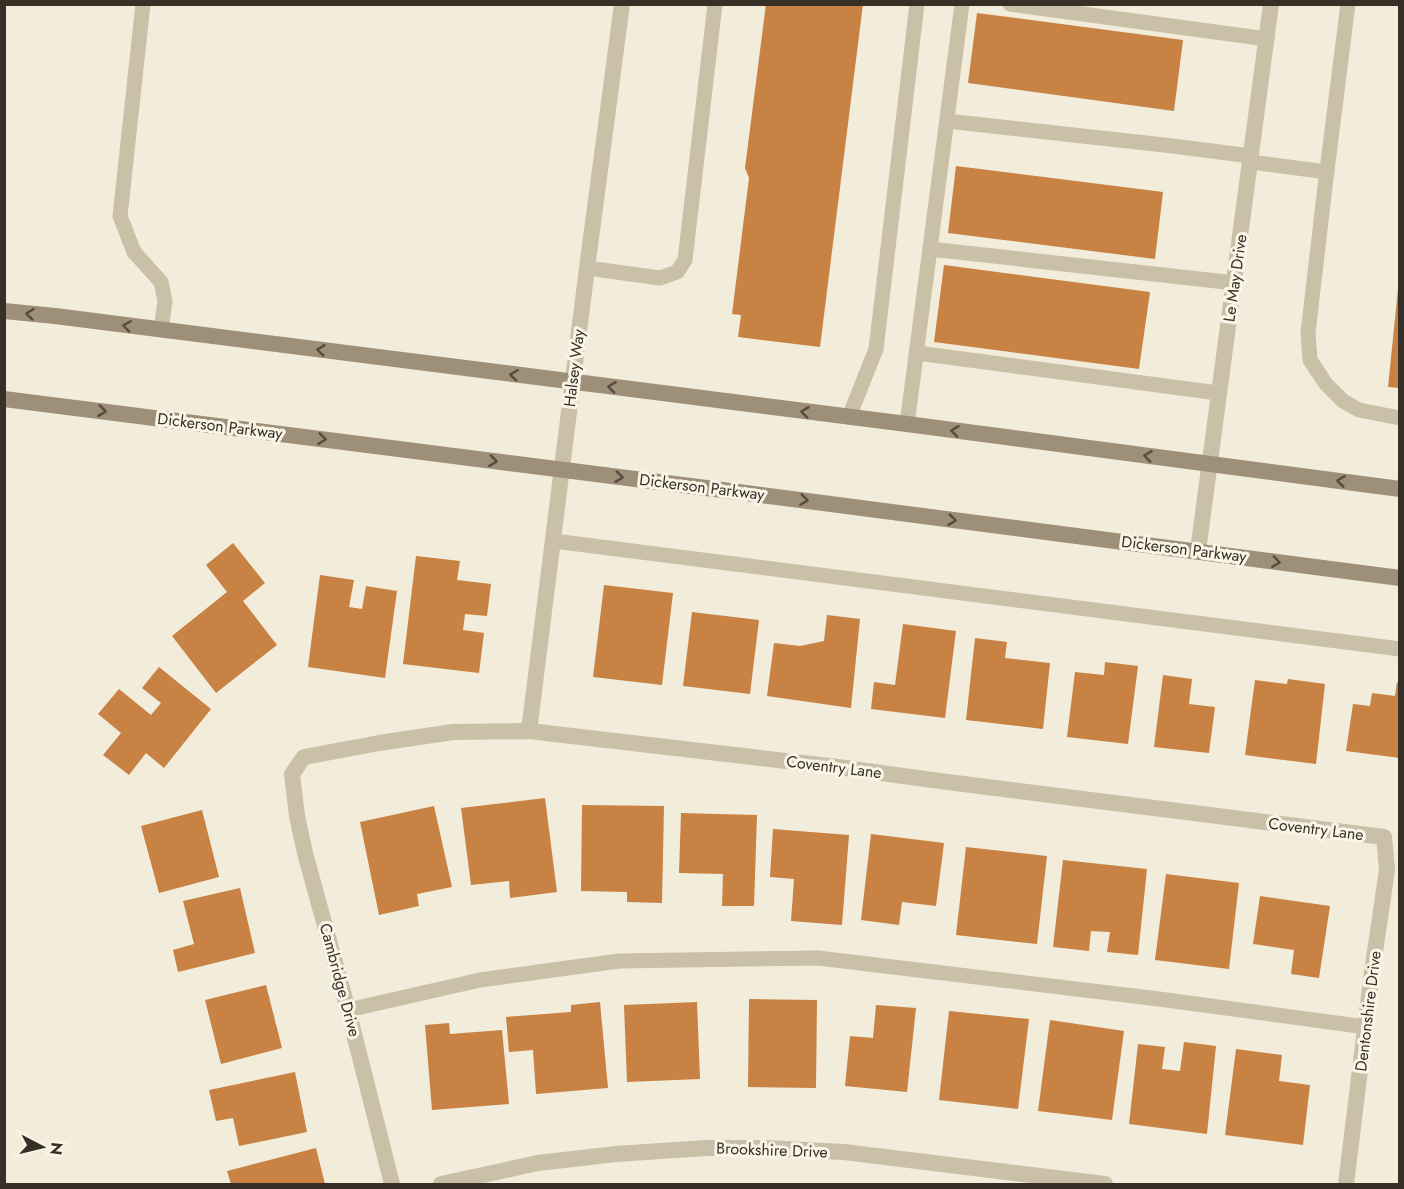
<svg xmlns="http://www.w3.org/2000/svg" width="1404" height="1189" font-family="Jost,sans-serif">
<style>
.building{fill:#c78244}
.lines{fill:none;stroke-linecap:round;stroke-linejoin:round}
.service{stroke:#cabfa7;stroke-width:15}
.minor{stroke:#cabfa7;stroke-width:16}
.secondary{stroke:#9e8f78;stroke-width:16}
.oneway{stroke:#554c3f}
.labels{text-anchor:middle;dominant-baseline:central;stroke-width:6;stroke-linejoin:round;paint-order:stroke}
.street-label{font-size:16px;fill:#363027;stroke:#faf5e7}
</style>
<rect width="100%" height="100%" fill="#f2ecdb"/>
<g class="building">
<path d="M766,4H863L820,347L738,337L741,315L732,314L749,178L745,168Z"/>
<path d="M977,13L1183,40L1174,111L968,83Z"/>
<path d="M956,166L1163,192L1155,259L948,233Z"/>
<path d="M944,265L1150,292L1139,369L934,342Z"/>
<path d="M1398,289H1400V388L1388,387Z"/>
<path d="M233,543L265,583L243,601L277,645L216,693L172,636L227,592L206,565Z"/>
<path d="M416,556L460,561L457,580L491,584L487,616L465,614L463,630L484,633L479,673L403,664Z"/>
<path d="M320,575L354,580L349,607L362,609L366,586L397,591L385,678L308,667Z"/>
<path d="M604,585L673,593L662,685L593,677Z"/>
<path d="M692,612L759,620L750,694L683,686Z"/>
<path d="M827,615L860,619L851,708L767,696L774,643L800,646L824,641Z"/>
<path d="M903,624L956,631L945,718L871,709L874,682L895,685Z"/>
<path d="M975,638L1007,642L1005,658L1050,663L1043,729L966,720Z"/>
<path d="M1105,662L1138,666L1128,744L1067,737L1075,672L1104,675Z"/>
<path d="M159,667L211,709L164,768L146,753L129,775L103,755L121,733L98,714L119,689L151,715L161,703L142,688Z"/>
<path d="M1163,675L1192,679L1189,704L1215,707L1209,753L1154,747Z"/>
<path d="M1288,679L1325,684L1316,764L1245,755L1255,680L1287,684Z"/>
<path d="M1397,682L1400,683V758L1346,751L1353,704L1370,706L1372,693L1395,696Z"/>
<path d="M545,798L557,892L510,898L509,881L471,885L461,808Z"/>
<path d="M582,805L664,806L662,903L627,902V892L581,891Z"/>
<path d="M434,806L452,887L417,894L419,906L379,915L360,822Z"/>
<path d="M202,810L219,877L159,893L141,826Z"/>
<path d="M681,813L757,815L754,906H722L723,874L679,873Z"/>
<path d="M773,829L849,835L842,925L791,921L794,879L770,877Z"/>
<path d="M871,834L944,843L936,906L902,902L899,925L861,920Z"/>
<path d="M966,847L1047,856L1037,944L956,935Z"/>
<path d="M1063,860L1147,869L1138,955L1107,952L1110,932L1091,931L1089,951L1053,947Z"/>
<path d="M1166,874L1239,883L1229,969L1155,960Z"/>
<path d="M240,888L255,953L178,972L173,950L194,944L183,901Z"/>
<path d="M1260,896L1330,906L1319,978L1291,974L1294,950L1253,944Z"/>
<path d="M266,985L282,1048L221,1064L205,1000Z"/>
<path d="M749,999L817,1000L816,1088L748,1087Z"/>
<path d="M600,1002L608,1088L536,1094L533,1050L509,1052L506,1017L571,1012V1005Z"/>
<path d="M697,1002L700,1079L627,1082L624,1005Z"/>
<path d="M876,1005L916,1008L907,1092L845,1086L850,1036L873,1038Z"/>
<path d="M949,1011L1029,1019L1018,1109L939,1100Z"/>
<path d="M1050,1020L1124,1031L1112,1120L1038,1111Z"/>
<path d="M449,1023L450,1034L502,1030L509,1104L432,1110L425,1025Z"/>
<path d="M1184,1042L1216,1046L1207,1134L1129,1124L1138,1044L1165,1047L1162,1069L1180,1071Z"/>
<path d="M1236,1049L1282,1055L1279,1081L1310,1085L1303,1145L1225,1135Z"/>
<path d="M295,1072L307,1132L239,1146L233,1118L216,1121L209,1090Z"/>
<path d="M316,1148L325,1184H231L227,1171Z"/>
</g>
<g class="lines">
<g class="service">
<path d="M143,4L120,216L134,252L161,282L165,301L161,330"/>
<path d="M1010,4L1267,39"/>
<path d="M1348,4L1326,178L1308,333L1310,360L1326,384L1343,401L1359,410L1400,418"/>
<path d="M947,121L1173,146L1251,156"/>
<path d="M1251,162L1327,172"/>
<path d="M930,249L1235,283"/>
<path d="M587,268L660,278L677,272L685,260L715,4"/>
<path d="M917,353L1218,393"/>
<path d="M849,417L876,349L917,4"/>
<path d="M907,424L962,4"/>
<path d="M554,541L1400,649"/>
<path d="M348,1010L480,980L619,961L818,958L1159,999L1366,1027"/>
</g>
<g class="minor">
<path d="M1198,551C1222,369 1248,187 1271,4"/>
<path d="M529,731L587,268L622,4"/>
<path d="M392,1184L348,1010L305,853L297,816L292,774L304,757L379,743L453,732L529,731L846,768L932,780L1384,837L1387,870L1372,972L1346,1184"/>
<path d="M441,1184L538,1163L616,1154L706,1148H765L844,1152L1105,1184"/>
</g>
<g class="secondary">
<path d="M4,311L55,316L907,424L1400,489"/>
<path d="M4,399L746,493L1400,578"/>
</g>
</g>
<defs><path id="oneway-chevron" d="M-2-3.5L2.5 0L-2 3.5" fill="none" stroke-width="1.6" stroke-linecap="round" stroke-linejoin="round" transform="scale(1.5)"/></defs>
<g class="oneway">
<use href="#oneway-chevron" transform="translate(30 314) rotate(-174)"/>
<use href="#oneway-chevron" transform="translate(127 326) rotate(-172)"/>
<use href="#oneway-chevron" transform="translate(321 350) rotate(-173)"/>
<use href="#oneway-chevron" transform="translate(514 375) rotate(-173)"/>
<use href="#oneway-chevron" transform="translate(612 387) rotate(-173)"/>
<use href="#oneway-chevron" transform="translate(102 411) rotate(7)"/>
<use href="#oneway-chevron" transform="translate(805 412) rotate(-173)"/>
<use href="#oneway-chevron" transform="translate(955 431) rotate(-173)"/>
<use href="#oneway-chevron" transform="translate(322 439) rotate(7)"/>
<use href="#oneway-chevron" transform="translate(1148 456) rotate(-173)"/>
<use href="#oneway-chevron" transform="translate(493 461) rotate(7)"/>
<use href="#oneway-chevron" transform="translate(619 477) rotate(7)"/>
<use href="#oneway-chevron" transform="translate(1341 481) rotate(-173)"/>
<use href="#oneway-chevron" transform="translate(804 500) rotate(8)"/>
<use href="#oneway-chevron" transform="translate(952 520) rotate(7)"/>
<use href="#oneway-chevron" transform="translate(1276 562) rotate(8)"/>
</g>
<g class="labels">
<g class="street-label">
<text transform="translate(1235 278) rotate(-82)">Le May Drive</text>
<text transform="translate(574 368) rotate(-83)">Halsey Way</text>
<text transform="translate(220 426) rotate(7)">Dickerson Parkway</text>
<text transform="translate(702 487) rotate(7)">Dickerson Parkway</text>
<text transform="translate(1184 549) rotate(7)">Dickerson Parkway</text>
<text transform="translate(834 767) rotate(7)">Coventry Lane</text>
<text transform="translate(1316 829) rotate(7)">Coventry Lane</text>
<text transform="translate(340 980) rotate(75)">Cambridge Drive</text>
<text transform="translate(1368 1011) rotate(-83)">Dentonshire Drive</text>
<text transform="translate(772 1150) rotate(2)">Brookshire Drive</text>
</g>
</g>
<rect width="1404" height="1189" fill="none" stroke="#363027" stroke-width="12"/>
<g transform="translate(42 1147) rotate(97)" stroke="#faf5e7" stroke-width="4.5" paint-order="stroke">
<path d="M0-4.5L10 22L0 15L-10 22Z" fill="#363027"/>
<text y="-9" font-size="16" font-weight="bold" text-anchor="middle" fill="#363027">N</text>
</g>
</svg>
